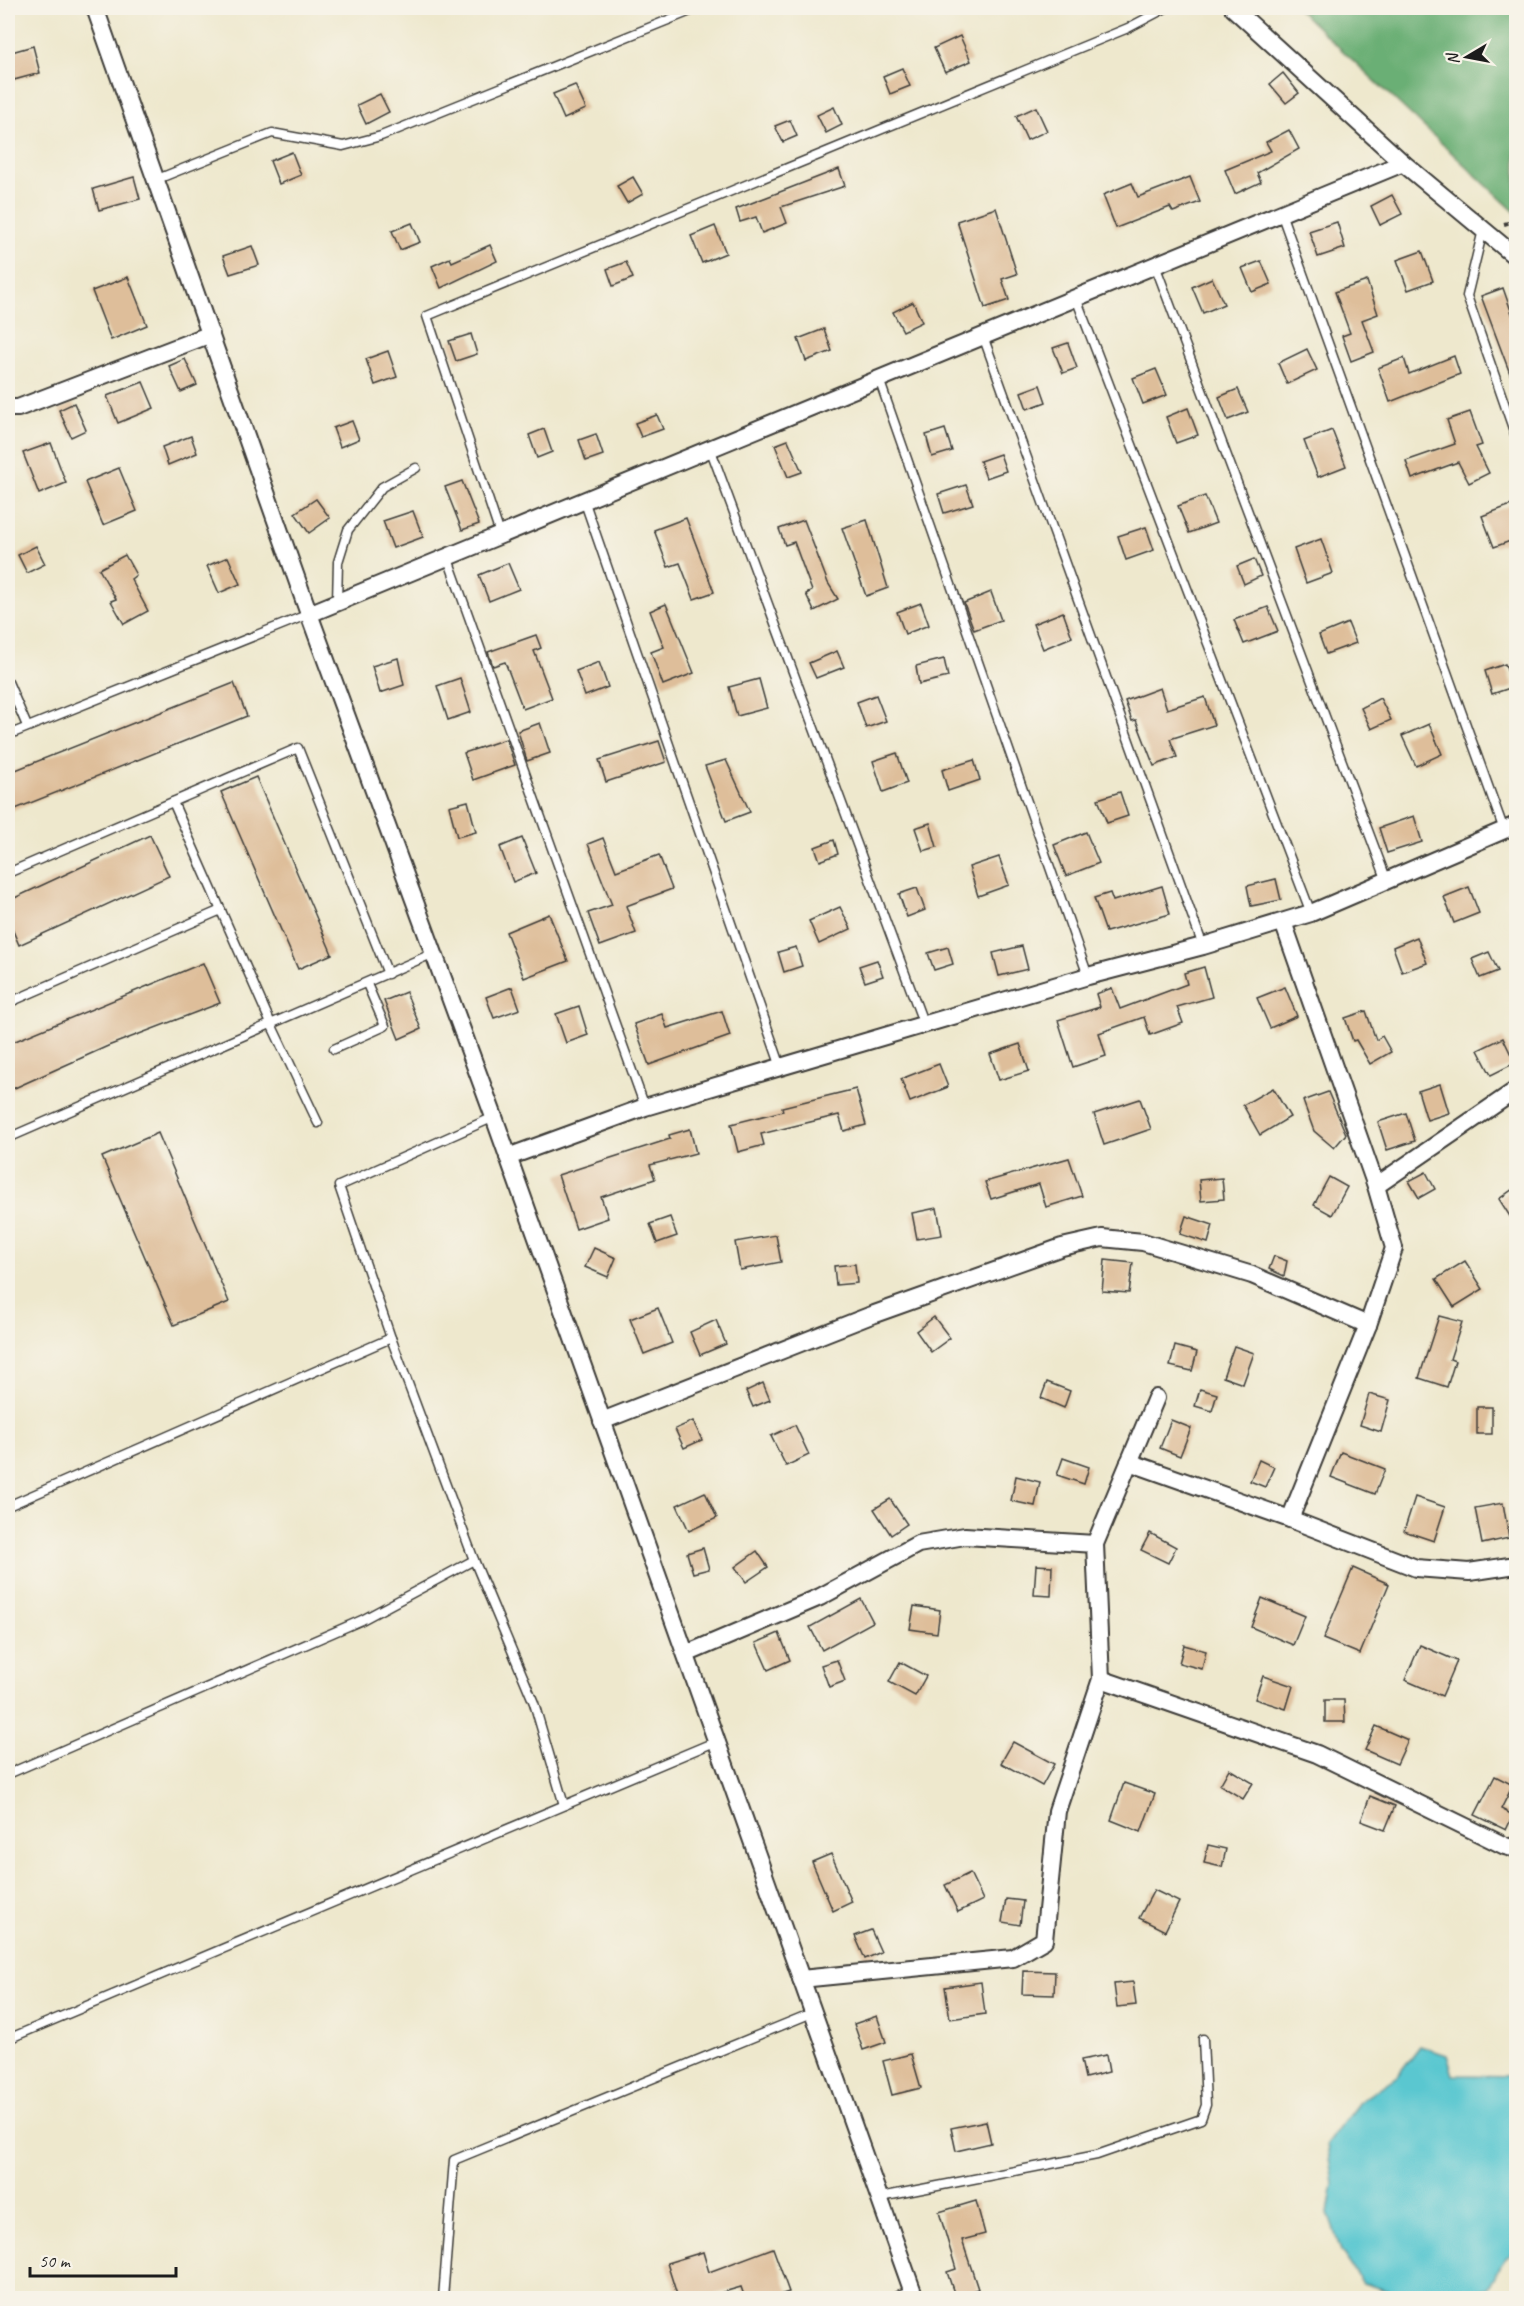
<svg xmlns="http://www.w3.org/2000/svg" width="1524" height="2306" font-family="Caveat,sans-serif">
<style>
.forest{fill:#6aaf74;stroke:#436648;stroke-width:1.5}
.water{fill:#5ac7d0;stroke:#3b7276;stroke-width:1.5}
.building{fill:#debe9a}
.lines{fill:none;stroke-linecap:round;stroke-linejoin:round}
.lane-casing{stroke:#3c3b37;stroke-width:11}
.street-casing{stroke:#3c3b37;stroke-width:20}
.path{stroke:#3c3b37;stroke-width:4;stroke-dasharray:4.5 4.5;stroke-linecap:butt}
.lane{stroke:#fff;stroke-width:8}
.street{stroke:#fff;stroke-width:16}
</style>
<rect width="100%" height="100%" fill="#f7f3e8"/>
<filter id="ink" filterUnits="userSpaceOnUse"><feTurbulence type="fractalNoise" baseFrequency=".0167" numOctaves="2"/><feDisplacementMap in="SourceGraphic" scale="12" xChannelSelector="R" yChannelSelector="G"/><feConvolveMatrix kernelMatrix="1 2 1 2 8 2 1 2 1" color-interpolation-filters="sRGB"/></filter>
<filter id="wash" filterUnits="userSpaceOnUse"><feTurbulence type="fractalNoise" baseFrequency=".008" numOctaves="4" result="noise"/><feDisplacementMap in="SourceGraphic" scale="24" xChannelSelector="R" yChannelSelector="G"/><feGaussianBlur stdDeviation="1.35" result="paint"/><feColorMatrix in="noise" values="0 0 0 0 0 0 0 0 0 0 0 0 0 0 0 0 0 1.4 0 .05"/><feComposite in="paint" operator="in"/></filter>
<g filter="url(#wash)">
<rect width="100%" height="100%" fill="#eee8cd"/>
<path class="forest" d="M1297,8H1516V213Z"/>
<path class="water" d="M1420,2046L1447,2055L1453,2075L1516,2076V2250L1505,2258L1488,2288L1446,2298H1412L1363,2283L1341,2251L1328,2213L1333,2184L1327,2144L1359,2102L1397,2076Z"/>
<g id="blocks">
<g class="building">
<path d="M960,36L971,61L945,72L934,48Z"/>
<path d="M33,46L40,73L14,80L8,53Z"/>
<path d="M902,68L910,86L890,94L883,76Z"/>
<path d="M1283,73L1299,93L1286,103L1270,84Z"/>
<path d="M575,85L586,109L564,119L553,94Z"/>
<path d="M380,94L389,112L366,124L357,105Z"/>
<path d="M834,107L842,125L826,133L817,115Z"/>
<path d="M1036,107L1047,131L1027,140L1016,116Z"/>
<path d="M790,120L797,136L783,142L775,126Z"/>
<path d="M1289,130L1299,149L1257,173L1261,182L1235,194L1225,170L1271,151L1266,142Z"/>
<path d="M292,152L301,175L279,184L270,161Z"/>
<path d="M839,169L845,186L781,207L787,223L762,233L756,217L740,222L736,209Z"/>
<path d="M134,177L140,199L99,210L93,189Z"/>
<path d="M633,177L643,194L627,203L617,186Z"/>
<path d="M1190,177L1200,202L1173,212L1170,207L1116,228L1103,195L1132,183L1138,197Z"/>
<path d="M1392,195L1402,214L1380,225L1371,206Z"/>
<path d="M996,208L1017,274L1002,279L1009,300L985,308L957,221Z"/>
<path d="M1337,222L1345,248L1318,257L1309,231Z"/>
<path d="M412,223L420,242L400,250L392,231Z"/>
<path d="M715,226L726,253L702,263L691,236Z"/>
<path d="M490,245L497,261L441,288L432,266L450,258L452,262Z"/>
<path d="M252,246L259,265L230,274L223,256Z"/>
<path d="M1422,251L1433,281L1408,290L1397,260Z"/>
<path d="M1261,261L1271,284L1252,292L1242,268Z"/>
<path d="M626,262L633,278L613,286L607,269Z"/>
<path d="M128,277L147,325L111,340L92,291Z"/>
<path d="M1212,278L1224,304L1203,313L1192,287Z"/>
<path d="M1367,281L1378,314L1362,320L1374,352L1351,361L1342,336L1350,333L1335,292Z"/>
<path d="M1503,288L1516,325L1515,387L1481,296Z"/>
<path d="M913,302L922,322L903,331L893,312Z"/>
<path d="M824,329L832,351L806,361L798,339Z"/>
<path d="M471,334L477,354L456,361L449,341Z"/>
<path d="M1068,343L1077,368L1063,373L1053,348Z"/>
<path d="M1307,349L1317,370L1287,384L1278,363Z"/>
<path d="M388,351L397,377L375,385L366,359Z"/>
<path d="M1454,356L1460,374L1390,402L1378,368L1404,358L1409,374Z"/>
<path d="M185,359L197,385L181,392L169,366Z"/>
<path d="M1156,369L1167,395L1143,404L1133,378Z"/>
<path d="M143,382L154,408L118,423L107,396Z"/>
<path d="M1040,385L1046,402L1027,409L1021,392Z"/>
<path d="M1238,389L1248,412L1228,420L1219,397Z"/>
<path d="M74,403L86,430L71,437L59,410Z"/>
<path d="M1188,408L1198,435L1176,443L1166,417Z"/>
<path d="M1470,412L1482,445L1476,447L1489,473L1469,483L1458,462L1412,479L1406,461L1455,444L1447,420Z"/>
<path d="M657,415L663,429L641,437L635,423Z"/>
<path d="M352,421L359,439L340,447L333,428Z"/>
<path d="M544,429L552,452L537,458L529,435Z"/>
<path d="M945,429L952,451L932,457L926,435Z"/>
<path d="M1332,430L1346,466L1318,477L1304,441Z"/>
<path d="M596,434L603,455L586,461L579,440Z"/>
<path d="M191,436L197,453L168,465L162,447Z"/>
<path d="M788,440L802,472L788,477L775,445Z"/>
<path d="M51,443L66,483L39,494L23,453Z"/>
<path d="M1000,454L1006,471L986,478L980,461Z"/>
<path d="M119,468L137,511L103,525L85,482Z"/>
<path d="M462,481L479,524L462,530L445,487Z"/>
<path d="M966,485L973,504L944,513L938,494Z"/>
<path d="M1205,496L1216,523L1189,533L1178,506Z"/>
<path d="M316,499L330,518L309,533L295,513Z"/>
<path d="M1511,505L1516,519V539L1494,547L1482,516Z"/>
<path d="M413,511L423,537L393,548L383,521Z"/>
<path d="M686,518L714,592L694,599L680,563L668,567L654,530Z"/>
<path d="M804,520L828,583L838,599L814,611L806,594L812,591L794,542L785,545L779,529Z"/>
<path d="M867,520L888,588L866,596L842,528Z"/>
<path d="M1146,527L1154,550L1126,560L1118,536Z"/>
<path d="M1321,539L1333,573L1306,583L1294,549Z"/>
<path d="M36,546L45,564L27,573L18,555Z"/>
<path d="M125,555L136,575L131,579L148,611L124,624L111,601L116,599L99,569Z"/>
<path d="M228,557L240,584L219,593L207,566Z"/>
<path d="M1254,559L1261,576L1244,584L1237,566Z"/>
<path d="M508,563L519,589L489,601L479,575Z"/>
<path d="M991,592L1001,620L974,630L964,603Z"/>
<path d="M921,603L929,625L905,634L897,612Z"/>
<path d="M666,604L694,673L663,685L651,652L664,647L650,611Z"/>
<path d="M1268,607L1278,631L1244,644L1234,620Z"/>
<path d="M1063,612L1072,637L1043,649L1033,624Z"/>
<path d="M1348,623L1356,643L1326,654L1319,635Z"/>
<path d="M536,635L541,648L534,651L552,698L523,709L505,662L493,666L488,652Z"/>
<path d="M837,651L844,667L816,678L809,663Z"/>
<path d="M398,658L404,685L380,693L372,666Z"/>
<path d="M944,659L948,677L919,684L916,666Z"/>
<path d="M599,662L608,687L585,696L576,671Z"/>
<path d="M1505,664L1513,687L1492,694L1485,671Z"/>
<path d="M460,678L471,712L448,720L437,686Z"/>
<path d="M759,679L767,708L737,716L729,687Z"/>
<path d="M234,683L247,716L8,812V773Z"/>
<path d="M1160,688L1167,709L1205,697L1214,725L1170,739L1177,757L1154,766L1136,720L1132,721L1125,701Z"/>
<path d="M876,695L886,721L866,728L857,702Z"/>
<path d="M1380,698L1391,720L1371,729L1361,708Z"/>
<path d="M540,723L550,753L527,761L518,731Z"/>
<path d="M1429,724L1442,754L1416,766L1402,736Z"/>
<path d="M506,739L515,765L473,780L464,753Z"/>
<path d="M659,741L666,762L606,782L599,760Z"/>
<path d="M897,753L907,783L883,792L873,761Z"/>
<path d="M726,760L750,812L726,821L705,766Z"/>
<path d="M974,760L980,780L948,791L942,770Z"/>
<path d="M256,777L332,954L298,969L221,792Z"/>
<path d="M1120,792L1128,816L1107,823L1098,799Z"/>
<path d="M468,801L476,832L457,837L449,806Z"/>
<path d="M1414,816L1422,842L1387,853L1379,828Z"/>
<path d="M930,823L937,847L923,851L915,828Z"/>
<path d="M1086,832L1099,863L1066,876L1054,845Z"/>
<path d="M150,835L169,876L19,945L8,919V901Z"/>
<path d="M522,838L536,873L513,882L500,847Z"/>
<path d="M603,838L616,871L659,855L672,889L626,906L636,933L600,946L588,913L612,905L588,844Z"/>
<path d="M834,840L838,854L820,861L815,847Z"/>
<path d="M999,857L1009,885L978,896L969,867Z"/>
<path d="M1276,879L1281,900L1251,906L1247,886Z"/>
<path d="M1162,886L1170,914L1106,932L1094,898L1110,893L1113,901Z"/>
<path d="M1469,887L1479,913L1454,923L1444,897Z"/>
<path d="M917,888L925,910L907,917L899,894Z"/>
<path d="M840,907L851,929L819,944L809,921Z"/>
<path d="M549,914L568,961L524,978L506,932Z"/>
<path d="M1417,937L1427,963L1402,972L1393,947Z"/>
<path d="M1022,946L1028,969L999,976L993,953Z"/>
<path d="M796,947L802,966L784,972L778,952Z"/>
<path d="M948,947L953,964L934,970L928,953Z"/>
<path d="M1489,952L1498,971L1480,978L1472,959Z"/>
<path d="M877,960L883,976L865,982L859,966Z"/>
<path d="M203,963L220,1003L108,1046L8,1091V1044Z"/>
<path d="M1204,967L1212,997L1177,1007L1183,1023L1150,1035L1144,1017L1099,1033L1106,1056L1073,1067L1058,1020L1100,1007L1096,994L1112,988L1120,1009L1187,984L1184,973Z"/>
<path d="M512,987L520,1009L494,1018L486,997Z"/>
<path d="M1285,987L1297,1016L1270,1028L1257,998Z"/>
<path d="M406,992L421,1029L399,1039L384,1001Z"/>
<path d="M579,1006L588,1035L566,1043L556,1014Z"/>
<path d="M722,1011L730,1036L649,1065L634,1024L662,1014L667,1028Z"/>
<path d="M1366,1011L1376,1040L1382,1036L1391,1052L1370,1064L1356,1040L1353,1041L1345,1018Z"/>
<path d="M1503,1038L1515,1063L1491,1075L1478,1050Z"/>
<path d="M1020,1044L1029,1071L999,1080L990,1054Z"/>
<path d="M939,1064L948,1087L910,1102L901,1079Z"/>
<path d="M1440,1084L1449,1113L1427,1120L1418,1091Z"/>
<path d="M1273,1088L1290,1117L1260,1135L1243,1105Z"/>
<path d="M856,1089L866,1125L844,1131L839,1115L761,1134L764,1145L738,1152L731,1124L783,1111L782,1107Z"/>
<path d="M1328,1092L1346,1134L1334,1148L1314,1131L1303,1101Z"/>
<path d="M1140,1099L1151,1129L1104,1145L1094,1114Z"/>
<path d="M1406,1113L1415,1141L1387,1150L1378,1122Z"/>
<path d="M690,1129L696,1153L650,1165L655,1179L601,1197L608,1218L576,1229L558,1175L670,1139L669,1135Z"/>
<path d="M158,1133L229,1302L174,1325L102,1157Z"/>
<path d="M1069,1158L1082,1196L1046,1207L1039,1184L991,1199L985,1182Z"/>
<path d="M1426,1172L1435,1189L1419,1198L1409,1181Z"/>
<path d="M1329,1177L1347,1187L1332,1215L1314,1205Z"/>
<path d="M1222,1178L1224,1199L1201,1201L1199,1180Z"/>
<path d="M1516,1187V1226L1499,1199Z"/>
<path d="M937,1208L942,1235L917,1239L912,1213Z"/>
<path d="M1186,1216L1213,1225L1208,1243L1180,1234Z"/>
<path d="M670,1217L677,1236L657,1243L650,1224Z"/>
<path d="M776,1235L781,1262L740,1270L735,1242Z"/>
<path d="M594,1248L616,1258L608,1277L585,1267Z"/>
<path d="M1274,1256L1287,1261L1284,1276L1269,1269Z"/>
<path d="M1105,1260L1133,1263L1129,1293L1102,1291Z"/>
<path d="M1465,1261L1483,1289L1454,1307L1436,1279Z"/>
<path d="M855,1264L857,1283L836,1285L834,1266Z"/>
<path d="M658,1308L672,1343L644,1354L630,1319Z"/>
<path d="M1439,1316L1462,1322L1450,1359L1455,1361L1447,1387L1419,1378Z"/>
<path d="M934,1317L950,1338L931,1352L916,1331Z"/>
<path d="M716,1320L726,1344L700,1355L690,1332Z"/>
<path d="M1175,1346L1197,1352L1192,1371L1170,1366Z"/>
<path d="M1234,1346L1254,1353L1243,1384L1223,1377Z"/>
<path d="M1047,1382L1070,1391L1064,1408L1041,1398Z"/>
<path d="M763,1383L770,1400L753,1407L746,1391Z"/>
<path d="M1200,1389L1217,1394L1212,1411L1195,1406Z"/>
<path d="M1369,1394L1390,1400L1381,1432L1360,1425Z"/>
<rect x="1477" y="1407" width="15" height="27"/>
<path d="M1171,1420L1191,1428L1180,1456L1160,1448Z"/>
<path d="M693,1421L702,1440L684,1448L675,1429Z"/>
<path d="M795,1425L809,1455L786,1466L771,1436Z"/>
<path d="M1341,1452L1385,1469L1375,1494L1331,1477Z"/>
<path d="M1063,1458L1089,1467L1084,1484L1057,1475Z"/>
<path d="M1259,1460L1274,1467L1265,1487L1250,1481Z"/>
<path d="M1016,1476L1040,1482L1035,1506L1011,1501Z"/>
<path d="M705,1492L717,1518L689,1531L677,1505Z"/>
<path d="M1415,1497L1445,1507L1434,1541L1404,1531Z"/>
<path d="M890,1499L907,1524L891,1535L874,1509Z"/>
<path d="M1503,1503L1509,1538L1482,1544L1475,1508Z"/>
<path d="M1150,1533L1176,1547L1168,1563L1141,1550Z"/>
<path d="M703,1548L709,1569L693,1573L687,1553Z"/>
<path d="M757,1551L768,1567L746,1582L735,1567Z"/>
<path d="M1036,1565L1052,1566L1051,1596L1034,1595Z"/>
<path d="M1353,1568L1389,1584L1360,1654L1323,1639Z"/>
<path d="M1262,1598L1305,1616L1293,1645L1251,1627Z"/>
<path d="M861,1599L873,1622L822,1650L810,1627Z"/>
<path d="M914,1606L940,1610L937,1633L910,1629Z"/>
<path d="M779,1633L790,1660L768,1670L756,1643Z"/>
<path d="M1184,1645L1206,1651L1202,1669L1179,1663Z"/>
<path d="M1420,1645L1457,1661L1442,1696L1405,1680Z"/>
<path d="M837,1660L845,1681L829,1687L821,1665Z"/>
<path d="M900,1662L926,1676L915,1696L889,1682Z"/>
<path d="M1263,1676L1293,1686L1286,1709L1255,1699Z"/>
<path d="M1325,1700H1344L1345,1722H1325Z"/>
<path d="M1376,1726L1408,1740L1397,1764L1365,1750Z"/>
<path d="M1013,1742L1054,1764L1042,1786L1001,1763Z"/>
<path d="M1229,1769L1253,1783L1243,1799L1220,1785Z"/>
<path d="M1495,1776L1513,1785L1501,1809L1513,1815L1506,1830L1475,1815Z"/>
<path d="M1124,1783L1155,1794L1141,1832L1111,1820Z"/>
<path d="M1370,1796L1395,1806L1385,1830L1361,1821Z"/>
<path d="M1208,1845L1226,1849L1222,1867L1204,1863Z"/>
<path d="M831,1854L852,1902L833,1911L812,1862Z"/>
<path d="M970,1873L983,1900L958,1912L945,1885Z"/>
<path d="M1154,1890L1179,1902L1165,1931L1139,1918Z"/>
<path d="M1006,1899L1023,1901L1020,1925L1002,1922Z"/>
<path d="M871,1930L881,1952L865,1959L855,1936Z"/>
<path d="M1023,1971L1055,1972L1054,1995L1022,1994Z"/>
<path d="M981,1982L985,2014L950,2019L945,1987Z"/>
<path d="M1133,1982L1136,2005L1117,2007L1114,1984Z"/>
<path d="M877,2016L886,2042L863,2050L854,2024Z"/>
<path d="M911,2054L921,2088L892,2095L883,2061Z"/>
<path d="M1106,2055L1109,2072L1085,2078L1081,2060Z"/>
<path d="M986,2121L991,2143L956,2151L951,2128Z"/>
<path d="M976,2201L985,2234L962,2240L978,2289L955,2296L947,2272L956,2269L939,2212Z"/>
<path d="M773,2248L789,2292L770,2298H745L741,2287L703,2298H678L667,2263L703,2252L709,2272Z"/>
</g>
</g>
</g>
<g filter="url(#ink)">
<use href="#blocks" fill-opacity="0" stroke="#3c3b37" stroke-width="1.5"/>
<g class="lines">
<defs>
<g id="lane">
<path d="M155,180L272,133L343,146L381,136L698,8"/>
<path d="M1281,213L1504,830"/>
<path d="M1483,230L1467,296L1516,437"/>
<path d="M1155,265L1387,881"/>
<path d="M1076,298L1311,913"/>
<path d="M983,336L1203,946"/>
<path d="M879,379L1088,976"/>
<path d="M710,448L924,1025"/>
<path d="M584,500L781,1067"/>
<path d="M500,534L427,316L1128,28L1166,8"/>
<path d="M447,556L645,1107"/>
<path d="M337,602L338,562L348,530L382,487L416,468"/>
<path d="M8,682L27,726"/>
<path d="M8,735L309,614"/>
<path d="M173,802L272,1026L318,1123"/>
<path d="M8,873L298,748L388,974"/>
<path d="M8,1003L221,910"/>
<path d="M334,1049L385,1026L367,984"/>
<path d="M494,1117L339,1186L391,1338L474,1560L534,1703L564,1805"/>
<path d="M8,1138L434,953"/>
<path d="M8,1506L391,1338"/>
<path d="M8,1774L362,1620L474,1560"/>
<path d="M8,2039L717,1741"/>
<path d="M881,2197L1097,2155L1201,2119L1206,2105L1203,2039"/>
<path d="M443,2298L454,2160L812,2013"/>
<path d="M891,2298L912,2290"/>
</g>
<g id="street">
<path d="M95,8L309,614L494,1117L915,2298"/>
<path d="M1233,8L1403,163L1516,257"/>
<path d="M8,408H18L211,334"/>
<path d="M309,614L1403,163"/>
<path d="M1283,922L1376,1186L1394,1248L1368,1325L1290,1519"/>
<path d="M508,1157L645,1107L1088,976L1203,946L1311,913L1516,825"/>
<path d="M1376,1186L1516,1090"/>
<path d="M602,1421L869,1316L1062,1247L1102,1238L1143,1242L1252,1275L1368,1325"/>
<path d="M1129,1462L1290,1519L1416,1568L1469,1572L1516,1565"/>
<path d="M686,1654L820,1597L918,1544L965,1536L1095,1544"/>
<path d="M1101,1679L1317,1754L1505,1846L1516,1849"/>
<path d="M801,1979L1013,1958L1044,1940L1057,1811L1101,1679L1095,1544L1156,1398"/>
</g>
</defs>
<use href="#lane" class="lane-casing"/>
<use href="#street" class="street-casing"/>
<path class="path" d="M1504,224L1516,221"/>
<use href="#lane" class="lane"/>
<use href="#street" class="street"/>
</g>
</g>
<rect width="1524" height="2306" fill="none" stroke="#f7f3e8" stroke-width="30"/>
<g transform="translate(1467 57) rotate(260)" stroke="#f7f3e8" stroke-width="4.5" paint-order="stroke">
<path d="M0-4.5L10 22L0 15L-10 22Z" fill="#1c1c1c"/>
<text y="-9" font-size="16" font-weight="bold" text-anchor="middle" fill="#1c1c1c">N</text>
</g>
<path d="M30 2267v9h146v-9" fill="none" stroke="#1c1c1c" stroke-width="3"/>
<text x="39" y="2267" font-size="18" fill="#1c1c1c" stroke="#f7f3e8" stroke-width="4.5" paint-order="stroke">50 m</text>
</svg>
